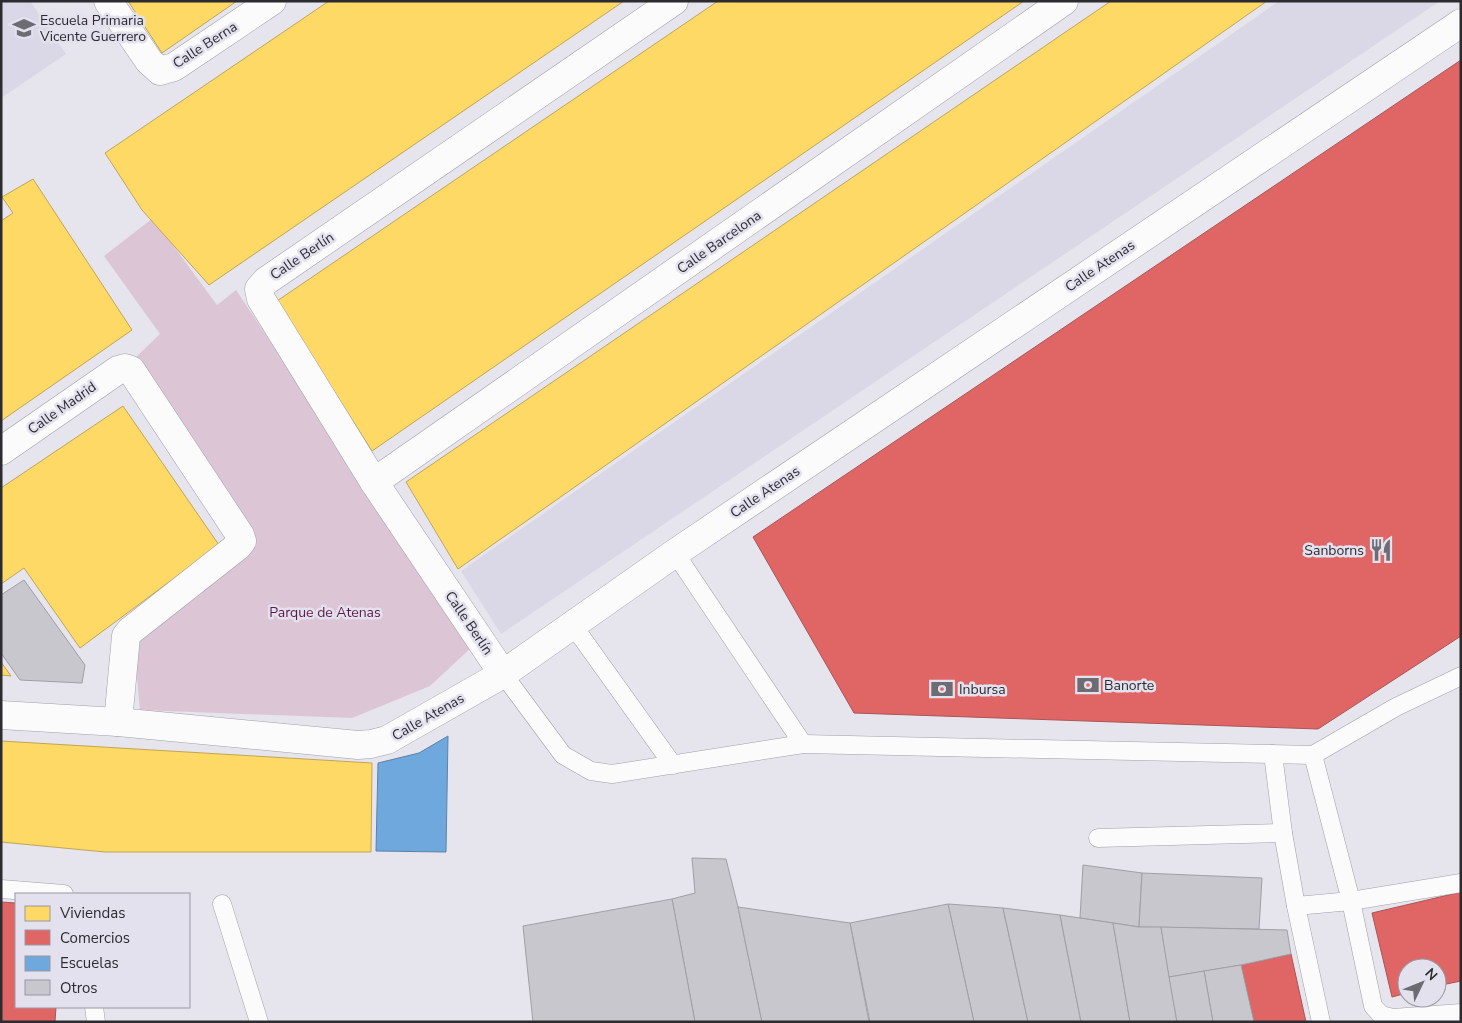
<svg xmlns="http://www.w3.org/2000/svg" width="1462" height="1023" font-family="'Nunito Sans',sans-serif">
<style>
.built{fill:#dad7e6}
.green{fill:#dcc6d5}
.homes{fill:#ffd966;stroke:#c0a556}
.shops{fill:#e06666;stroke:#aa5456}
.schools{fill:#6fa8dc;stroke:#5b82a8}
.building{fill:#c7c7cd;stroke:#9f9fa4}
.lines{fill:none;stroke-linecap:round;stroke-linejoin:round}
.service-casing{stroke:#a2a0a6;stroke-width:19}
.minor-casing{stroke:#a2a0a6;stroke-width:29}
.service{stroke:#fbfbfc;stroke-width:18}
.minor{stroke:#fbfbfc;stroke-width:28}
.labels{text-anchor:middle;dominant-baseline:central;stroke-width:5;stroke-linejoin:round;paint-order:stroke}
.poi-label{font-size:14px;fill:#2c2b30;stroke:#e4e1ef;text-anchor:start}
.street-label{font-size:14px;fill:#2c2b30;stroke:#e4e1ef}
.park-label{font-size:14px;fill:#601846;stroke:#e4e1ef}
</style>
<rect width="100%" height="100%" fill="#e6e4ec"/>
<g class="built">
<path d="M1,1H30L66,54L1,98Z"/>
<path d="M1279,1H1440L501,634L461,571Z"/>
</g>
<path class="green" d="M153,218L217,305L236,290L473,646L430,686L352,718L140,710L133,636L252,538L132,361L160,334L104,256Z"/>
<g class="homes">
<path d="M128,1H237L162,53Z"/>
<path d="M329,1H624L209,285L142,210L105,153Z"/>
<path d="M718,1H1024L372,451L277,301Z"/>
<path d="M1111,1H1267L458,569L406,482Z"/>
<path d="M33,179L132,330L1,421V221L13,213L2,197Z"/>
<path d="M123,406L219,545L80,648L24,568L1,584V488Z"/>
<path d="M1,662L11,676L1,675Z"/>
<path d="M1,741L372,763L371,852H105L1,842Z"/>
</g>
<g class="shops">
<path d="M1461,60V636L1318,729L854,713L753,537Z"/>
<path d="M1461,892V981L1437,986V968H1407V993L1392,997L1372,913Z"/>
<path d="M1,902L16,903V1007H56L55,1022H1Z"/>
<path d="M1291,954L1306,1022H1254L1241,965Z"/>
</g>
<path class="schools" d="M448,736L446,852L376,851L378,763L419,753Z"/>
<g class="building">
<path d="M24,580L85,665L82,683L20,680L1,653V595Z"/>
<path d="M692,858L726,859L738,907L762,1022H695L672,899L695,893Z"/>
<path d="M1083,865L1142,873L1139,927L1080,918Z"/>
<path d="M1142,873L1262,878L1259,929L1139,927Z"/>
<path d="M672,899L695,1022H533L523,926Z"/>
<path d="M948,904L1003,908L1028,1022H974Z"/>
<path d="M948,904L974,1022H870L850,923Z"/>
<path d="M738,907L850,923L869,1022H762Z"/>
<path d="M1003,908L1060,915L1081,1022H1028Z"/>
<path d="M1060,915L1113,923L1130,1022H1081Z"/>
<path d="M1113,923L1139,927H1161L1177,1022H1130Z"/>
<path d="M1161,927L1287,930L1291,954L1241,965L1169,977Z"/>
<path d="M1241,965L1254,1022H1213L1204,971Z"/>
<path d="M1204,971L1213,1022H1177L1169,977Z"/>
</g>
<g class="lines">
<defs>
<g id="service">
<path d="M675,553L803,744"/>
<path d="M572,624L673,765"/>
<path d="M503,674L563,755L591,771L612,774L803,744L1313,755L1396,707L1461,676"/>
<path d="M1273,754L1283,833L1296,906L1321,1022"/>
<path d="M1313,755L1351,901L1373,1006L1381,1015L1393,1018L1461,1013"/>
<path d="M1098,838L1283,833"/>
<path d="M1,889L64,894"/>
<path d="M222,904L259,1022"/>
<path d="M1296,906L1351,901L1461,883"/>
<path d="M94,1007L96,1022"/>
</g>
<g id="minor">
<path d="M108,1L149,61L160,71L174,67L272,1"/>
<path d="M1,451L118,370L125,368L131,370L240,535L242,541L238,546L130,631L126,636L118,722"/>
<path d="M374,482L1064,1"/>
<path d="M503,674L374,482L261,299L259,289L266,281L674,1"/>
<path d="M1,715L118,722L358,745L371,744L387,740L503,674L675,553L1461,23"/>
</g>
</defs>
<use href="#service" class="service-casing"/>
<use href="#minor" class="minor-casing"/>
<use href="#service" class="service"/>
<use href="#minor" class="minor"/>
</g>
<defs>
<symbol id="school-bare" viewBox="-9 -9 18 18"><path d="M0-5L7-2L0 1L-7-2ZM-4 1L0 2.5L4 1V4Q0 6-4 4Z" fill="#6d6c72" stroke="#e4e1ef" stroke-width="2.5" paint-order="stroke"/></symbol>
<symbol id="restaurant-bare" viewBox="-9 -9 18 18"><path d="M-5-6h1v4h1v-4h1v4h1v-4h1v5L-1.5 .5V6h-2V.5L-5-1ZM5-6V6H3V1.5H1.5Q1.5-4 5-6Z" fill="#6d6c72" stroke="#e4e1ef" stroke-width="2.5" paint-order="stroke"/></symbol>
<symbol id="bank-bare" viewBox="-9 -9 18 18"><path d="M-6-4H6V4H-6ZM0-2.3a2.3 2.3 0 1 0 0 4.6a2.3 2.3 0 1 0 0-4.6Z" fill="#6d6c72" stroke="#e4e1ef" stroke-width="2.5" paint-order="stroke"/></symbol>
</defs>
<g fill-rule="evenodd">
<use href="#school-bare" x="8" y="12" width="32" height="32"/>
<use href="#restaurant-bare" x="1365" y="534" width="32" height="32"/>
<use href="#bank-bare" x="1072" y="669" width="32" height="32"/>
<use href="#bank-bare" x="926" y="673" width="32" height="32"/>
</g>
<g class="labels">
<g class="poi-label">
<text x="40" y="20">Escuela Primaria<tspan x="40" dy="16">Vicente Guerrero</tspan></text>
<text x="1364" y="550" text-anchor="end">Sanborns</text>
<text x="1104" y="685">Banorte</text>
<text x="959" y="689">Inbursa</text>
</g>
<g class="street-label">
<text transform="translate(205 45) rotate(-33)">Calle Berna</text>
<text transform="translate(719 242) rotate(-35)">Calle Barcelona</text>
<text transform="translate(302 256) rotate(-34)">Calle Berlín</text>
<text transform="translate(1100 266) rotate(-34)">Calle Atenas</text>
<text transform="translate(62 408) rotate(-35)">Calle Madrid</text>
<text transform="translate(765 492) rotate(-34)">Calle Atenas</text>
<text transform="translate(469 623) rotate(56)">Calle Berlín</text>
<text transform="translate(428 717) rotate(-30)">Calle Atenas</text>
</g>
<g class="park-label">
<text x="325" y="612">Parque de Atenas</text>
</g>
</g>
<rect width="1462" height="1023" fill="none" stroke="#2c2b30" stroke-width="5"/>
<rect x="15" y="893" width="175" height="115" fill="#e4e1ef" stroke="#9a98a3"/>
<rect x="25" y="906" width="25" height="15" fill="#ffd966" stroke="#9a98a3"/>
<text x="60" y="918" font-size="15" fill="#2c2b30">Viviendas</text>
<rect x="25" y="930" width="25" height="15" fill="#e06666" stroke="#9a98a3"/>
<text x="60" y="943" font-size="15" fill="#2c2b30">Comercios</text>
<rect x="25" y="956" width="25" height="15" fill="#6fa8dc" stroke="#9a98a3"/>
<text x="60" y="968" font-size="15" fill="#2c2b30">Escuelas</text>
<rect x="25" y="980" width="25" height="15" fill="#c7c7cd" stroke="#9a98a3"/>
<text x="60" y="993" font-size="15" fill="#2c2b30">Otros</text>
<g transform="translate(1422 983) rotate(47)"><circle r="24" fill="#e4e1ef" stroke="#9a98a3"/>
<path d="M0-4L9 19L0 12L-9 19Z" fill="#6d6c72"/>
<text y="-8" font-size="14" font-weight="bold" text-anchor="middle" fill="#2c2b30">N</text>
</g>
</svg>
